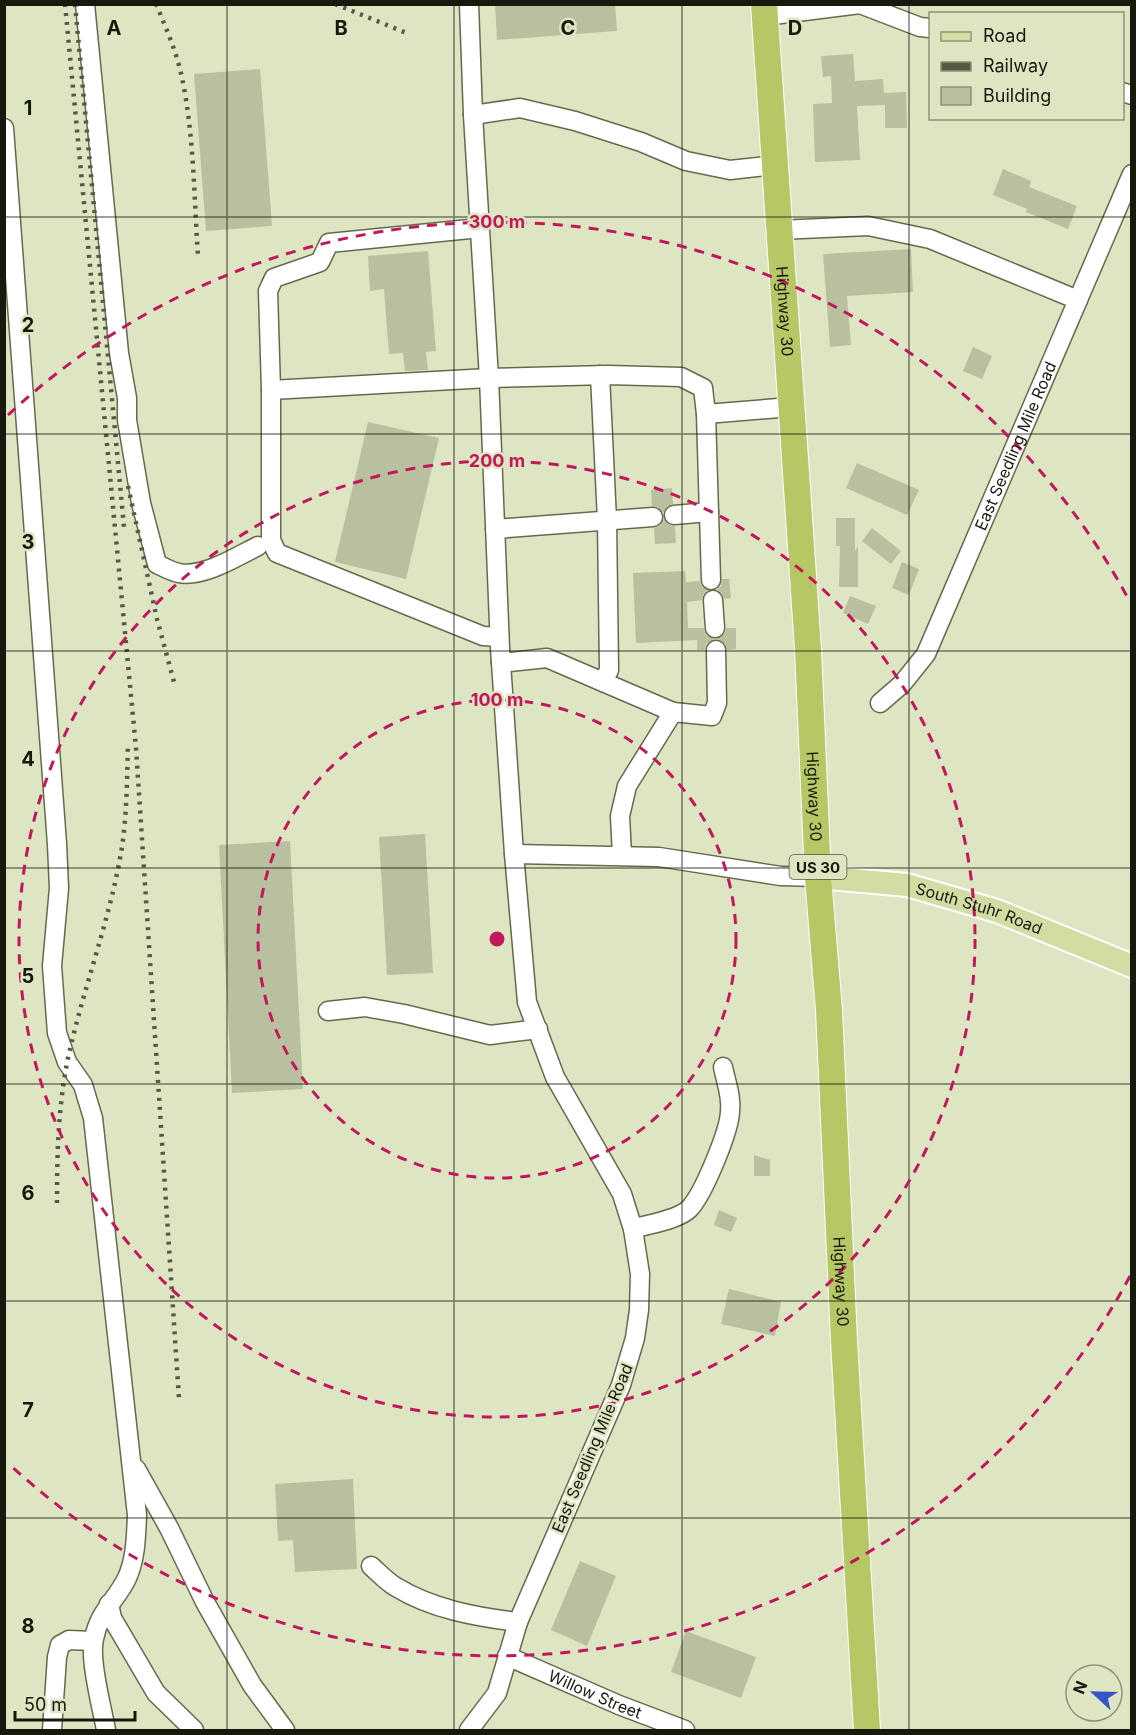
<svg xmlns="http://www.w3.org/2000/svg" width="1136" height="1735" font-family="Inter,sans-serif">
<style>
.building{fill:#b8c09f}
.lines{fill:none;stroke-linecap:round;stroke-linejoin:round}
.minor-casing{stroke:#646b4d;stroke-width:21}
.major-casing{stroke:#fff;stroke-width:26}
.highway-casing{stroke:#fff;stroke-width:28}
.minor{stroke:#fff;stroke-width:18}
.major{stroke:#d3dda3;stroke-width:22}
.highway{stroke:#b6c765;stroke-width:26}
.rail{stroke:#555946;stroke-width:4.5;stroke-dasharray:3 6;stroke-linecap:butt}
.grid{fill:none;stroke:#17190d;stroke-width:1.5;stroke-opacity:0.55}
.ring{fill:none;stroke:#c2185b;stroke-width:3;stroke-dasharray:10 8}
.labels{text-anchor:middle;dominant-baseline:central;stroke-width:5;stroke-linejoin:round;paint-order:stroke}
.shield{fill:#dde5c3;stroke:#525644;stroke-width:1.5}
.shield-label{font-size:15px;font-weight:bold;fill:#17190d}
.street-label{font-size:16px;fill:#17190d;stroke:#dde5c3}
.grid-label{font-size:20px;text-anchor:middle;font-weight:bold;fill:#17190d;stroke:#dde5c3;stroke-width:5;stroke-linejoin:round;paint-order:stroke}
.centre{fill:#c2185b;stroke:#dde5c3;stroke-width:3}
.ring-label{font-size:18px;text-anchor:middle;font-weight:bold;fill:#c2185b;stroke:#dde5c3;stroke-width:5;stroke-linejoin:round;paint-order:stroke}
</style>
<rect width="100%" height="100%" fill="#dde5c3"/>
<g class="building">
<path d="M495,4H615L617,31L497,40Z"/>
<path d="M853,54L855,81L883,79L884,93L906,92L907,128H885V105L857,106L860,160L815,162L813,104L832,103L831,76L823,77L821,56Z"/>
<path d="M260,69L272,226L206,231L194,74Z"/>
<path d="M1003,169L1031,181L1029,187L1077,206L1068,229L1026,212L1027,209L993,195Z"/>
<path d="M911,249L913,292L847,296L851,345L830,347L823,254Z"/>
<path d="M428,251L436,351L426,352L428,370L405,371L403,353L389,354L384,289L370,291L368,256Z"/>
<path d="M973,347L992,356L982,379L963,371Z"/>
<path d="M368,422L439,438L406,579L335,562Z"/>
<path d="M857,463L919,490L907,515L846,488Z"/>
<path d="M672,488L673,504L667,506L663,513L658,507L652,506L651,490Z"/>
<path d="M836,518H855V551L858,546V587H839L840,546H836Z"/>
<path d="M664,519L669,525L675,526L676,543L655,544L654,528L660,526Z"/>
<path d="M872,528L901,551L891,564L862,541Z"/>
<path d="M902,562L919,569L909,595L892,588Z"/>
<path d="M685,571L686,582L700,581L702,586L707,590L703,595L702,600L687,602L688,628H704L706,635L714,639L706,644L705,650H697V640L636,643L633,573Z"/>
<path d="M722,579H729L731,598L724,599L722,593L717,590L721,586Z"/>
<path d="M850,596L876,606L868,624L843,613Z"/>
<path d="M726,628H736V649L727,650L725,644L717,639L725,633Z"/>
<path d="M425,834L433,973L387,975L379,837Z"/>
<path d="M290,841L303,1089L232,1093L219,845Z"/>
<path d="M754,1155L770,1160V1176H754Z"/>
<path d="M719,1210L737,1218L731,1232L714,1225Z"/>
<path d="M729,1289L781,1302L775,1336L721,1324Z"/>
<path d="M353,1479L357,1569L295,1572L293,1540L278,1541L275,1484Z"/>
<path d="M580,1561L616,1576L587,1646L551,1630Z"/>
<path d="M686,1631L756,1657L741,1698L671,1672Z"/>
</g>
<g class="lines">
<defs>
<g id="minor">
<path d="M85,4L119,353L127,398V420L141,503L157,564C164,567 172,572 179,573C203,578 238,556 258,546"/>
<path d="M469,4L473,115L489,378L500,648L514,854L527,1002L555,1077L622,1194L633,1229L640,1274L639,1310L635,1338L621,1385L518,1622L497,1693L469,1730"/>
<path d="M860,4L920,27L930,28"/>
<path d="M765,16L860,4"/>
<path d="M1122,92L1132,95"/>
<path d="M473,115L520,108L575,121L641,142L686,161L730,170L775,165"/>
<path d="M4,128L57,844L59,888L52,966L57,1033L67,1062L83,1085L93,1118L137,1515C136,1536 136,1558 127,1578C116,1601 99,1611 94,1639C89,1659 102,1708 106,1730"/>
<path d="M480,228L329,243L320,262L274,278L268,291L271,390V540L277,553L483,636L499,637"/>
<path d="M779,230L868,226L930,239L1078,300"/>
<path d="M600,375L607,520L609,670L603,682"/>
<path d="M271,390L489,378L608,375L681,377L703,388L706,414L791,407"/>
<path d="M706,414L711,580"/>
<path d="M674,515L709,512"/>
<path d="M495,529L653,517"/>
<path d="M713,600L715,628"/>
<path d="M501,663L547,658L673,712"/>
<path id="s1" d="M880,703L902,684L926,654L1132,174"/>
<path d="M514,854L659,857L781,876L818,877"/>
<path d="M622,855L620,816L627,786L673,712L712,716L717,703L716,650"/>
<path d="M328,1011L365,1007L404,1014L490,1035L538,1029"/>
<path d="M633,1229C648,1224 678,1220 689,1209C703,1195 729,1132 730,1112C732,1097 726,1082 723,1067"/>
<path d="M136,1469L169,1528L205,1602L252,1685L285,1730"/>
<path d="M371,1566C379,1573 387,1582 396,1587C432,1609 476,1617 518,1622"/>
<path d="M109,1604L112,1618L156,1693L194,1730"/>
<path id="s2" d="M507,1656L619,1705L685,1730"/>
<path d="M52,1730L57,1657L60,1645L69,1640L93,1641"/>
</g>
<g id="major">
<path id="s3" d="M818,877L907,885L997,911L1132,966"/>
</g>
<g id="highway">
<path id="s4" d="M764,4L808,649L818,877L829,1010L844,1341L867,1730"/>
</g>
</defs>
<use href="#minor" class="minor-casing"/>
<use href="#major" class="major-casing"/>
<use href="#highway" class="highway-casing"/>
<use href="#minor" class="minor"/>
<use href="#major" class="major"/>
<use href="#highway" class="highway"/>
<g class="rail">
<path d="M65,4L136,748L179,1399"/>
<path d="M75,4L124,527"/>
<path d="M156,4C166,28 177,53 182,78C194,134 194,198 198,256"/>
<path d="M335,4L409,34"/>
<path d="M128,486L157,619L174,682"/>
<path d="M57,1203C57,1156 58,1110 67,1063C82,991 110,921 122,847C127,813 127,778 128,743"/>
</g>
</g>
<path class="grid" d="M227,4V1730M454,4V1730M682,4V1730M909,4V1730M4,217H1132M4,434H1132M4,651H1132M4,868H1132M4,1084H1132M4,1301H1132M4,1518H1132"/>
<g class="ring">
<circle cx="497" cy="939" r="239"/>
<circle cx="497" cy="939" r="478"/>
<path d="M1130 1276A717 717 0 0 1 8 1463M8 415A717 717 0 0 1 1130 602"/>
</g>
<g class="labels">
<rect class="shield" x="789.5" y="855" width="57" height="24" rx="4.5"/>
<g class="shield-label">
<text x="818" y="867">US 30</text>
</g>
<g class="street-label">
<text stroke="none"><textPath href="#s4" startOffset="308">Highway 30</textPath></text>
<text stroke="none"><textPath href="#s1" startOffset="294">East Seedling Mile Road</textPath></text>
<text stroke="none"><textPath href="#s4" startOffset="794">Highway 30</textPath></text>
<text stroke="none"><textPath href="#s3" startOffset="165">South Stuhr Road</textPath></text>
<text stroke="none"><textPath href="#s4" startOffset="1280">Highway 30</textPath></text>
<text transform="translate(592 1448) rotate(-67)">East Seedling Mile Road</text>
<text stroke="none"><textPath href="#s2" startOffset="96">Willow Street</textPath></text>
</g>
</g>
<g class="grid-label">
<text x="114" y="35">A</text>
<text x="341" y="35">B</text>
<text x="568" y="35">C</text>
<text x="795" y="35">D</text>
<text x="28" y="115">1</text>
<text x="28" y="332">2</text>
<text x="28" y="549">3</text>
<text x="28" y="766">4</text>
<text x="28" y="983">5</text>
<text x="28" y="1200">6</text>
<text x="28" y="1417">7</text>
<text x="28" y="1633">8</text>
</g>
<circle cx="497" cy="939" r="9" class="centre"/>
<g class="ring-label">
<text x="497" y="228">300 m</text>
<text x="497" y="467">200 m</text>
<text x="497" y="706">100 m</text>
</g>
<rect width="1136" height="1735" fill="none" stroke="#17190d" stroke-width="12"/>
<rect x="929" y="12" width="195" height="108" fill="#dde5c3" stroke="#8e937a" stroke-width="1.5"/>
<rect x="941" y="32" width="30" height="9" fill="#d3dda3" stroke="#8e937a" stroke-width="1.5"/>
<text x="983" y="42" font-size="18" fill="#17190d">Road</text>
<rect x="941" y="62" width="30" height="9" fill="#555946" stroke="#8e937a" stroke-width="1.5"/>
<text x="983" y="72" font-size="18" fill="#17190d">Railway</text>
<rect x="941" y="87" width="30" height="18" fill="#b8c09f" stroke="#8e937a" stroke-width="1.5"/>
<text x="983" y="102" font-size="18" fill="#17190d">Building</text>
<g transform="translate(1094 1693) rotate(292)"><circle r="28" fill="#dde5c3" stroke="#8e937a" stroke-width="1.5"/>
<path d="M0-4.5L10 22L0 15L-10 22Z" fill="#3654c6"/>
<text y="-9" font-size="16" font-weight="bold" text-anchor="middle" fill="#17190d">N</text>
</g>
<path d="M15 1711v9h120v-9" fill="none" stroke="#17190d" stroke-width="3"/>
<text x="24" y="1711" font-size="18" fill="#17190d" stroke="#dde5c3" stroke-width="4.5" paint-order="stroke">50 m</text>
</svg>
